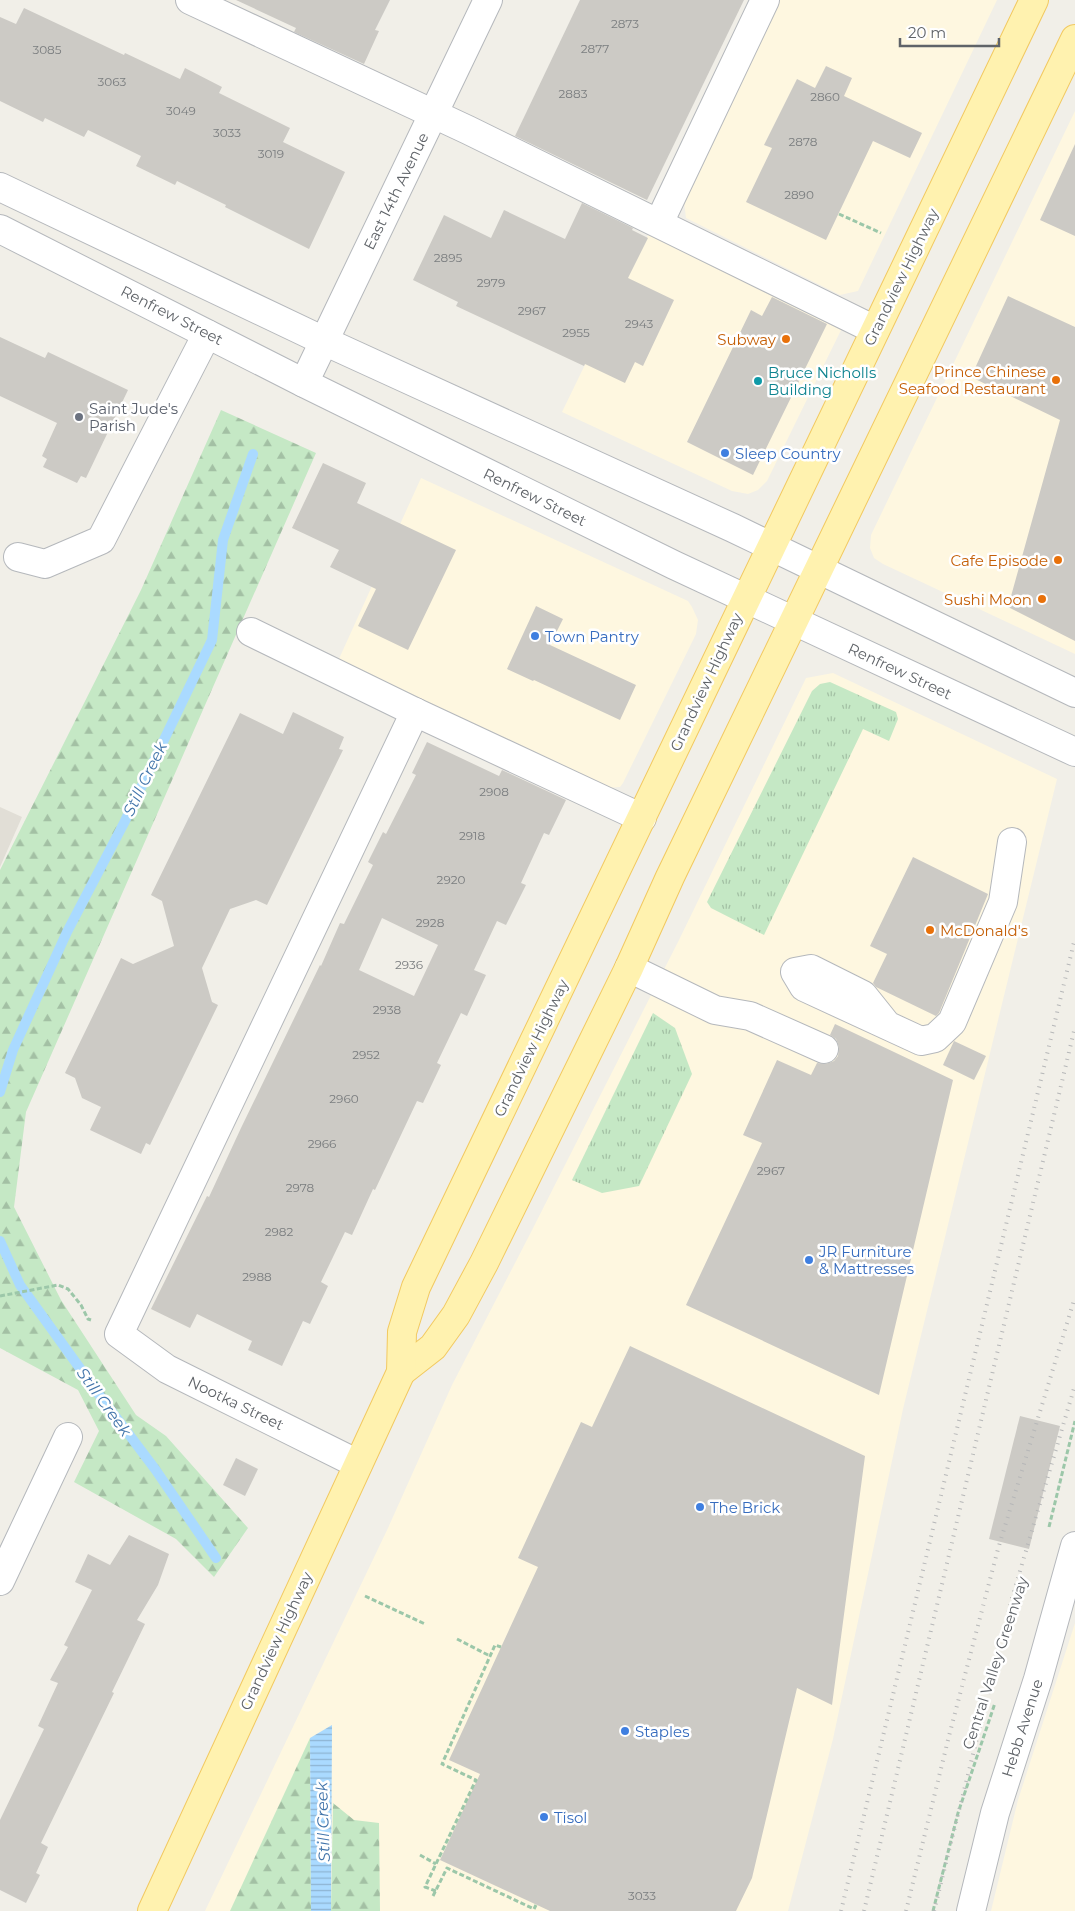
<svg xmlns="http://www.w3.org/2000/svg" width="1075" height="1911" font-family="Montserrat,sans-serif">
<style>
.commercial{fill:#fef7e0}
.education{fill:#e1ded6}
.grass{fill:url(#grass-tufts)}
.forest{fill:url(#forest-firs)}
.water{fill:url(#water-rules)}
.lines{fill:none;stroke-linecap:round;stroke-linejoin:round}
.stream{stroke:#aadaff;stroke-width:10}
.building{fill:#cccac5;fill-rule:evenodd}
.minor-casing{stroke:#b5b8bc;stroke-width:30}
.major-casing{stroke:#f2c960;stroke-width:30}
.path{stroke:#9cc7a9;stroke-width:3;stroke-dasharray:5 2.5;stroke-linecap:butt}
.minor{stroke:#fff;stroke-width:28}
.major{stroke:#fff2af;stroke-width:28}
.rail{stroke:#b6b7b8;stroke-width:4;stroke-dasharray:1 6;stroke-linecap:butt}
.food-dot{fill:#e8710a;stroke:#fff;stroke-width:2}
.culture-dot{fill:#0f9aa8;stroke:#fff;stroke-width:2}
.worship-dot{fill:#6b7280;stroke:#fff;stroke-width:2}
.shop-dot{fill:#3f7fe0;stroke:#fff;stroke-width:2}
.labels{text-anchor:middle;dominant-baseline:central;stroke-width:5;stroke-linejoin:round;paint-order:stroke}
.number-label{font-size:12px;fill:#7a7d7f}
.street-label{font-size:15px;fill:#5f6368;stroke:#fff}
.food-label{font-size:15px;fill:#c56008;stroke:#fff;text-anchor:end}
.culture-label{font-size:15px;fill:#0d838f;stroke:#fff;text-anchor:start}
.worship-label{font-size:15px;fill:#5b616d;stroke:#fff;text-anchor:start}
.shop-label{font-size:15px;fill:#366cbe;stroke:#fff;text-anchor:start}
.water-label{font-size:16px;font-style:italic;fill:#4174aa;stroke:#fff}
</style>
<defs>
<pattern id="grass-tufts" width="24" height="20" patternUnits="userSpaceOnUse" patternTransform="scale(1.25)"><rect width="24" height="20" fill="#c5e8c5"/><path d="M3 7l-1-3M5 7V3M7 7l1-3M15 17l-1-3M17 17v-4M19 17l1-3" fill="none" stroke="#a3c0a4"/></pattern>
<pattern id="forest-firs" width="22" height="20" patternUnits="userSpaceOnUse" patternTransform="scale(1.25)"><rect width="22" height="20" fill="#c5e8c5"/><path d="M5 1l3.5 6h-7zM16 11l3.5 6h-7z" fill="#a3c0a4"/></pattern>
<pattern id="water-rules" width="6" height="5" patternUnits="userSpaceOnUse" patternTransform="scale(1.25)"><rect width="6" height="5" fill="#aadaff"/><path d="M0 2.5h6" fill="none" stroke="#8eb4d2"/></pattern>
</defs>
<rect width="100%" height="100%" fill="#f1efe8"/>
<g class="commercial">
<path d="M779,0H997L858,291L840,295L686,218L684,201Z"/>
<path d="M1075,111V654L883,564L874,558L870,548L871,535Z"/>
<path d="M648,235L844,324L767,481L758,490L748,494L732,491L562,412Z"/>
<path d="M421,478L688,601L692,607L698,620L696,634L623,783L620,787L607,788L333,672Z"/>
<path d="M833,673L1057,779L903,1409L833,1739L788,1911H205L388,1528L452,1385L529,1236L679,940L806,678Z"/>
<path d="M1075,1623V1911H991L1018,1800Z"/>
</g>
<path class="education" d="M0,807L22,817L0,867Z"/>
<g class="grass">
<path d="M830,682L896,712L898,719L889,741L863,729L764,935L711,908L707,902L812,691L820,684Z"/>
<path d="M653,1013L675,1028L692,1074L639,1186L602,1193L572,1180Z"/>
</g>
<g class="forest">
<path d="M221,410L316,453L26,1112L14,1207L61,1300L136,1415L166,1436L248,1528L214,1577L176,1539L74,1482L99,1431L78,1390L0,1348V870L141,590Z"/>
<path d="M310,1738L311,1911H230Z"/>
<path d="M333,1803L354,1820L379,1823L380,1911H331Z"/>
</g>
<path class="water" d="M332,1725L331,1911H311L310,1738Z"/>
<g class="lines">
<g class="stream">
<path d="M0,1092L13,1050L67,932L124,823L212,640L223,540L253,454"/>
<path d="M0,1241L20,1285L97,1392L155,1469L216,1558"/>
</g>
</g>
<g class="building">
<path d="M236,0H390L375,30L379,31L364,64L294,32L296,28Z"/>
<path d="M580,0H744L647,200L515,136Z"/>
<path d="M24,8L124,55L125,53L180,79L185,68L222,87L219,93L290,128L283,142L345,172L309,249L225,207L226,205L177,181L175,185L136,166L141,156L88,130L84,137L45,118L43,122L0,101V17L16,24Z"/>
<path d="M826,66L852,78L844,96L922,133L910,158L873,141L826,240L746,202L772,148L764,145L797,79L815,88Z"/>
<path d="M1075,144V236L1040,220Z"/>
<path d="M582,203L633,228L632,230L648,238L628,278L674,300L643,366L635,362L625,383L585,364L584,366L456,306L458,302L413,280L444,215L491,238L504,210L565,239Z"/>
<path d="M1008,296L1075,327V641L1008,607L1060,420L971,377Z"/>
<path d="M772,297L827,324L753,475L687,442L751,310L762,316Z"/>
<path d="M0,337L45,358L48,352L128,390L86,478L81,476L77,483L43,467L47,459L42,456L57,423L0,396Z"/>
<path d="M323,463L366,483L357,503L456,550L408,650L358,626L376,589L330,567L339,550L292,528Z"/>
<path d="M536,606L563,619L550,645L636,685L620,720L534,680L533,681L507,669Z"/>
<path d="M293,712L344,737L339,749L343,750L267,905L256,900L230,909L202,968L212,1002L218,1005L150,1145L146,1143L141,1154L90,1130L101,1107L82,1098L75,1078L65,1073L121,958L133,964L174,946L162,901L151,895L240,713L283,734Z"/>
<path d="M427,742L499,776L502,770L566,800L549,835L544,833L521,883L526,885L506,925L497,921L474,970L486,975L467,1016L461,1013L437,1063L441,1065L423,1103L417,1101L375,1190L373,1189L352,1235L345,1232L321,1282L328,1286L310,1324L303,1321L282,1366L248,1350L252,1341L197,1314L190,1328L151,1309L207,1196L209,1197L241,1128L320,965L321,966L340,923L344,924L373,865L368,862L383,832L386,834L416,775L412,773ZM382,918L438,945L414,996L359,970Z"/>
<path d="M913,857L988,894L939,1013L936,1016L876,987L873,983L887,954L870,946Z"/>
<path d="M835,1024L953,1080L879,1395L686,1305L762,1143L743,1135L777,1060L811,1075L817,1063L826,1064L834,1061L838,1056L839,1047L836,1039L830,1035Z"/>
<path d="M954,1041L986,1056L974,1080L943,1065Z"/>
<path d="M630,1346L865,1456L832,1705L797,1688L752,1878L736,1911H550L440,1860L480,1774L449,1760L538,1567L518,1558L581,1422L592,1427Z"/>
<path d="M1020,1416L1060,1426L1029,1549L989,1539Z"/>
<path d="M236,1458L258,1469L245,1496L223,1485Z"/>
<path d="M129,1535L169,1554L158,1585L137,1620L145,1624L112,1692L114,1693L41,1843L48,1847L36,1873L40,1875L26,1903L0,1890V1820L44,1729L38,1726L58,1683L50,1680L68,1647L64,1645L92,1590L75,1582L88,1554L110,1565Z"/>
</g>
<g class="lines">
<defs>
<g id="minor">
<path d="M190,0L468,130L875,330"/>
<path d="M0,187L324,341L733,528L1075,693"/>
<path d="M659,223L765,0"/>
<path d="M0,229L304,383L674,565L1075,752"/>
<path d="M304,383L488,0"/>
<path d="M18,557L45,564L101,540L207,334"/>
<path d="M251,632L415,712L642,818"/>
<path d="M629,968L715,1010L750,1016L824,1049"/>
<path d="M887,1025L863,995L811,969L795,972L804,987L921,1041L935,1038L952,1022L1003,902L1012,842"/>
<path d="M358,1464L167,1369L119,1334L415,712"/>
<path d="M0,1581L68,1437"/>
<path d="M971,1911L995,1813L1038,1679L1075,1546"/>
</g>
<g id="major">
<path d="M401,1372L433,1347L456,1315L484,1263L629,968L670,877L1075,39"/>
<path d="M152,1911L401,1372L402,1332L416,1287L1034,0"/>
</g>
</defs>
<use href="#minor" class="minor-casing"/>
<use href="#major" class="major-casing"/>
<g class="path">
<path d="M839,214L881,233"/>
<path d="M0,1296L58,1285L68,1289L81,1305L88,1319L91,1320"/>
<path d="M1049,1527L1075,1421"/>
<path d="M365,1596L425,1624"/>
<path d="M457,1639L490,1656"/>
<path d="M420,1855L436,1864"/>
<path d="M436,1891L425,1887L476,1780L442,1764L495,1645L501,1647"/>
<path d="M433,1896L447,1868L534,1909L536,1905"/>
<path d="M933,1911L958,1813L995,1703"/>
</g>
<use href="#minor" class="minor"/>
<use href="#major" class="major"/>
<g class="rail">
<path d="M841,1911L1075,938"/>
<path d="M864,1911L1075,1027"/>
<path d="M906,1911L949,1736L998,1549L1075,1297"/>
<path d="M934,1911L1012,1598L1075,1385"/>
</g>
</g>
<g class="food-dot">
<circle cx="786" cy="339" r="5"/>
<circle cx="1056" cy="380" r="5"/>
<circle cx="1058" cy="560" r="5"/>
<circle cx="1042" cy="599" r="5"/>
<circle cx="930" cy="930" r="5"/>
</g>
<circle class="culture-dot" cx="758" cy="381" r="5"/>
<circle class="worship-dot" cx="79" cy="417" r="5"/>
<g class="shop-dot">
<circle cx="725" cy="453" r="5"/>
<circle cx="535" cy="636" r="5"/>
<circle cx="809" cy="1260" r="5"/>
<circle cx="700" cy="1507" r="5"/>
<circle cx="625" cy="1731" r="5"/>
<circle cx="544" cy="1817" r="5"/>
</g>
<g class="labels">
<g class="number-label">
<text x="625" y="23">2873</text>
<text x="595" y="48">2877</text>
<text x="47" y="49">3085</text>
<text x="112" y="81">3063</text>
<text x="573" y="93">2883</text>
<text x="825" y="96">2860</text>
<text x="181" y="110">3049</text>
<text x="227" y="132">3033</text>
<text x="803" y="141">2878</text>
<text x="271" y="153">3019</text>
<text x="799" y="194">2890</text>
<text x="448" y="257">2895</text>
<text x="491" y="282">2979</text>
<text x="532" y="310">2967</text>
<text x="639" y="323">2943</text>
<text x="576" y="332">2955</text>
<text x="494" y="791">2908</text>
<text x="472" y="835">2918</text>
<text x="451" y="879">2920</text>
<text x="430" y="922">2928</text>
<text x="409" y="964">2936</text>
<text x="387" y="1009">2938</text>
<text x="366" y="1054">2952</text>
<text x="344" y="1098">2960</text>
<text x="322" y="1143">2966</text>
<text x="771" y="1170">2967</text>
<text x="300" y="1187">2978</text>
<text x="279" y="1231">2982</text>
<text x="257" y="1276">2988</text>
<text x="642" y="1895">3033</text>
</g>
<g class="street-label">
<text transform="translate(396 191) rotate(-64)">East 14th Avenue</text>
<text transform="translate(901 277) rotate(-64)">Grandview Highway</text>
<text transform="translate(172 315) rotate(27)">Renfrew Street</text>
<text transform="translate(535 497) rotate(26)">Renfrew Street</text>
<text transform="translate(900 671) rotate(25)">Renfrew Street</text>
<text transform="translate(706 682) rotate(-65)">Grandview Highway</text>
<text transform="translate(531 1048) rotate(-64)">Grandview Highway</text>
<text transform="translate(236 1403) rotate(26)">Nootka Street</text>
<text transform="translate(276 1641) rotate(-65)">Grandview Highway</text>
<text transform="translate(995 1663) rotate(-72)">Central Valley Greenway</text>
<text transform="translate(1022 1728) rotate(-72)">Hebb Avenue</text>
</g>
<g class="food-label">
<text x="776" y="339">Subway</text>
<text x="1046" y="371">Prince Chinese<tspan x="1046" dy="17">Seafood Restaurant</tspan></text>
<text x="1048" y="560">Cafe Episode</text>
<text x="1032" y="599">Sushi Moon</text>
<text x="940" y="930" text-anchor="start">McDonald's</text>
</g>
<g class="culture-label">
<text x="768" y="372">Bruce Nicholls<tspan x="768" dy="17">Building</tspan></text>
</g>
<g class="worship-label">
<text x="89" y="408">Saint Jude's<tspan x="89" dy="17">Parish</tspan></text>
</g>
<g class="shop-label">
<text x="735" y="453">Sleep Country</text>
<text x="545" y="636">Town Pantry</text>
<text x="819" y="1251">JR Furniture<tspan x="819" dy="17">&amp; Mattresses</tspan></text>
<text x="710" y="1507">The Brick</text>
<text x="635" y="1731">Staples</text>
<text x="554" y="1817">Tisol</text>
</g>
<g class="water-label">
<text transform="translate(145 779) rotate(-64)">Still Creek</text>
<text transform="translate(104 1402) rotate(54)">Still Creek</text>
<text transform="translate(323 1822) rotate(-92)">Still Creek</text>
</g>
</g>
<path d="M900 38v8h99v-8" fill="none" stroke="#5f6368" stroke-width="2.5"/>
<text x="908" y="38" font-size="15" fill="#5f6368" stroke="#ffffff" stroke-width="4" paint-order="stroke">20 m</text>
</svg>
